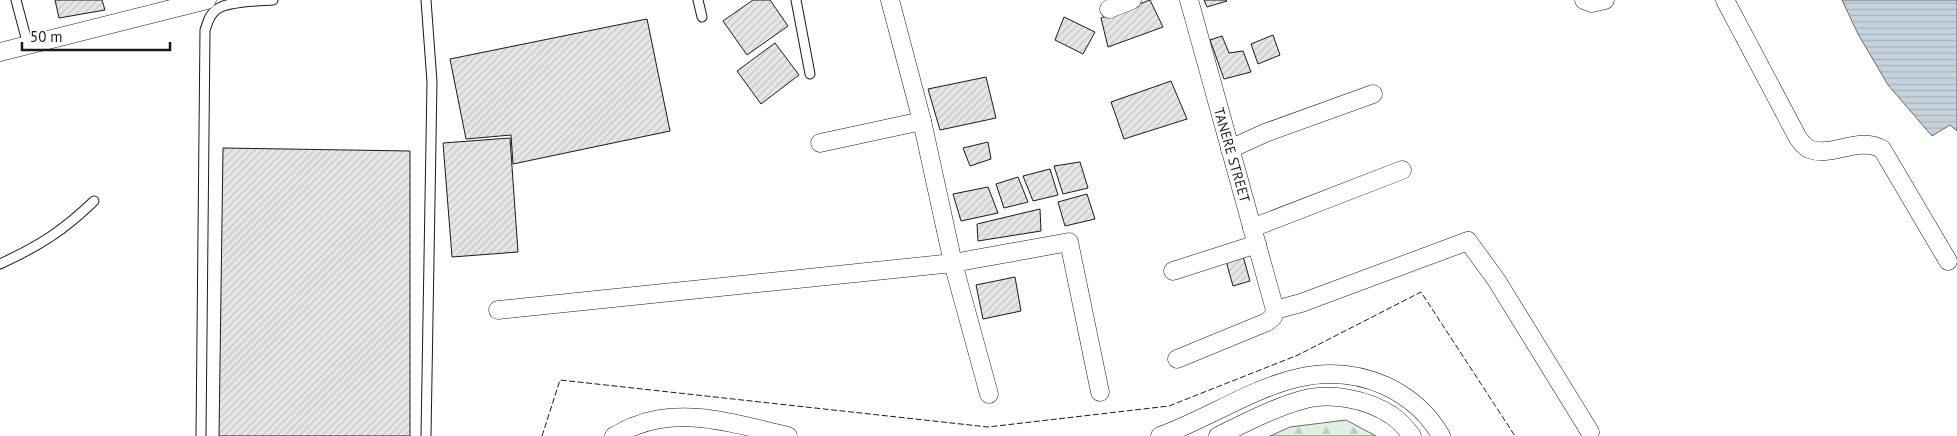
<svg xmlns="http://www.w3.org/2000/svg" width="1957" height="436" font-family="'PT Sans',sans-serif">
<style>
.forest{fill:url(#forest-firs);stroke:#6a6a6a}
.water{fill:url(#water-rules);stroke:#6a6a6a}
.building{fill:url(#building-hatch);stroke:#1a1a1a}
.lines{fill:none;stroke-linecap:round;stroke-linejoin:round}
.lane-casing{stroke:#1a1a1a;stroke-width:11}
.street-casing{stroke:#1a1a1a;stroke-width:19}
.lane{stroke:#fff;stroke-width:9}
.street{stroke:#fff;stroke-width:18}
.fence{stroke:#1a1a1a;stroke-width:1;stroke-dasharray:6 2.5;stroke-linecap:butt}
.labels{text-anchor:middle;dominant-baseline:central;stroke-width:4;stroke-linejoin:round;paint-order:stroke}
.street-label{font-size:14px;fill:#1a1a1a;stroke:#fff}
</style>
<defs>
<pattern id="forest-firs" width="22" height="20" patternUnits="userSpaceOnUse" patternTransform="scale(1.25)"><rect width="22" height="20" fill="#e0efe3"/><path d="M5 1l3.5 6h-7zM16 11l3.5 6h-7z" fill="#c0ccc2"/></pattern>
<pattern id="water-rules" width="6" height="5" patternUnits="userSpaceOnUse" patternTransform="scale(1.25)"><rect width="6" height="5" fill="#c6d2dc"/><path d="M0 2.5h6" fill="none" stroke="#aab4bc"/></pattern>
<pattern id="building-hatch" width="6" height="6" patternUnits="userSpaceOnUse" patternTransform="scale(1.25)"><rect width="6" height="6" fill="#e6e6e6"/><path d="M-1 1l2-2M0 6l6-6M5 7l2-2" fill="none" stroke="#c5c5c5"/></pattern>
</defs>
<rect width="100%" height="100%" fill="#fff"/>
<path class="forest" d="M1346,420L1376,436H1270L1290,427Z"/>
<path class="water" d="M1842,0H1957V131L1950,125L1932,136L1888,85L1858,34Z"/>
<g class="building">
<path d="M55,0H102L105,10L59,18Z"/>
<path d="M753,0H770L788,26L747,55L723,21Z"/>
<path d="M1150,0L1163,27L1108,47L1101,18Z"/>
<path d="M1204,0H1226L1227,1L1207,7Z"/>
<path d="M1064,17L1095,32L1083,54L1055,40Z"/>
<path d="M647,19L670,131L513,164L511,135L466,139L450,59Z"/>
<path d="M1273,35L1280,55L1258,64L1251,44Z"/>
<path d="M1222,36L1229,53L1243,51L1251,72L1224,79L1210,40Z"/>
<path d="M775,43L799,75L761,104L737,71Z"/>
<path d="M986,77L996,118L940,130L928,89Z"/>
<path d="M1171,81L1187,119L1124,139L1111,102Z"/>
<path d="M510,138L518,252L452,257L443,143Z"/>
<path d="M988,142L991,159L970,166L963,148Z"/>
<path d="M223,148L410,151V436H219Z"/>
<path d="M1080,162L1088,188L1063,194L1054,166Z"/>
<path d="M1050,169L1058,195L1033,201L1023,176Z"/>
<path d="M1018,177L1028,202L1004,208L996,184Z"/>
<path d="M988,187L998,213L961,221L953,194Z"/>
<path d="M1087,194L1095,219L1065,226L1058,202Z"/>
<path d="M1040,209L1041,231L978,241L977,224Z"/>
<path d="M1243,256L1250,281L1233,286L1226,261Z"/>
<path d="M1015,277L1021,311L983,319L976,285Z"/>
</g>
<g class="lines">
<defs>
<g id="lane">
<path d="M16,0L28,45"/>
<path d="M426,0L432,82L426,436"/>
<path d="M698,0L702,17"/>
<path d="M796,0L810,74"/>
<path d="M0,264C39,246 63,231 94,201"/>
<path d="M201,436L205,30C208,22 209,15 216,10C226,1 259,1 273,0"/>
</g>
<g id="street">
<path d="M890,0L922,121L953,263L989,394"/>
<path d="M1189,0L1275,310"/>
<path d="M1584,0L1592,3L1605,0"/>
<path d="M1725,0L1798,138C1801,142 1805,147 1809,149C1832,158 1858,136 1882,149L1948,261"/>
<path d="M1109,9L1132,0"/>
<path d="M0,52L207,0"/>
<path d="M820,143L922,121"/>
<path d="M1230,149L1265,133L1373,94"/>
<path d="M1252,228L1402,170"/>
<path d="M1173,271L1257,244"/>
<path d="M498,310L953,263L1069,242L1100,392"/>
<path d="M1275,310L1301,303L1468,241L1497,281L1590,432"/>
<path d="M1177,359L1267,322L1273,317L1275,310"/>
<path d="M614,436C621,433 628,428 635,426C684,406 739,425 788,436"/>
<path d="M1160,436C1235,409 1302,348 1386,386C1409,397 1428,413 1441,436"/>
<path d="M1218,436C1245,423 1273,408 1302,400C1330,392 1367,399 1391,415C1399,420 1406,428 1412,436"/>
</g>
</defs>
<use href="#lane" class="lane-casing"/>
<use href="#street" class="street-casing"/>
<use href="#lane" class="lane"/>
<use href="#street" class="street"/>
<path class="fence" d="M542,436L560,380L988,427L1169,406L1298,355L1421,292L1515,436"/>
</g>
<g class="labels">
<g class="street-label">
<text transform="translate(1232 155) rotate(74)">TANERE STREET</text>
</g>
</g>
<path d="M22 42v8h148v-8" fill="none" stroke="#1a1a1a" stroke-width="2.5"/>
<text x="30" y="42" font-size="15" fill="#1a1a1a" stroke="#ffffff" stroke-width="4" paint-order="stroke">50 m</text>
</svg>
